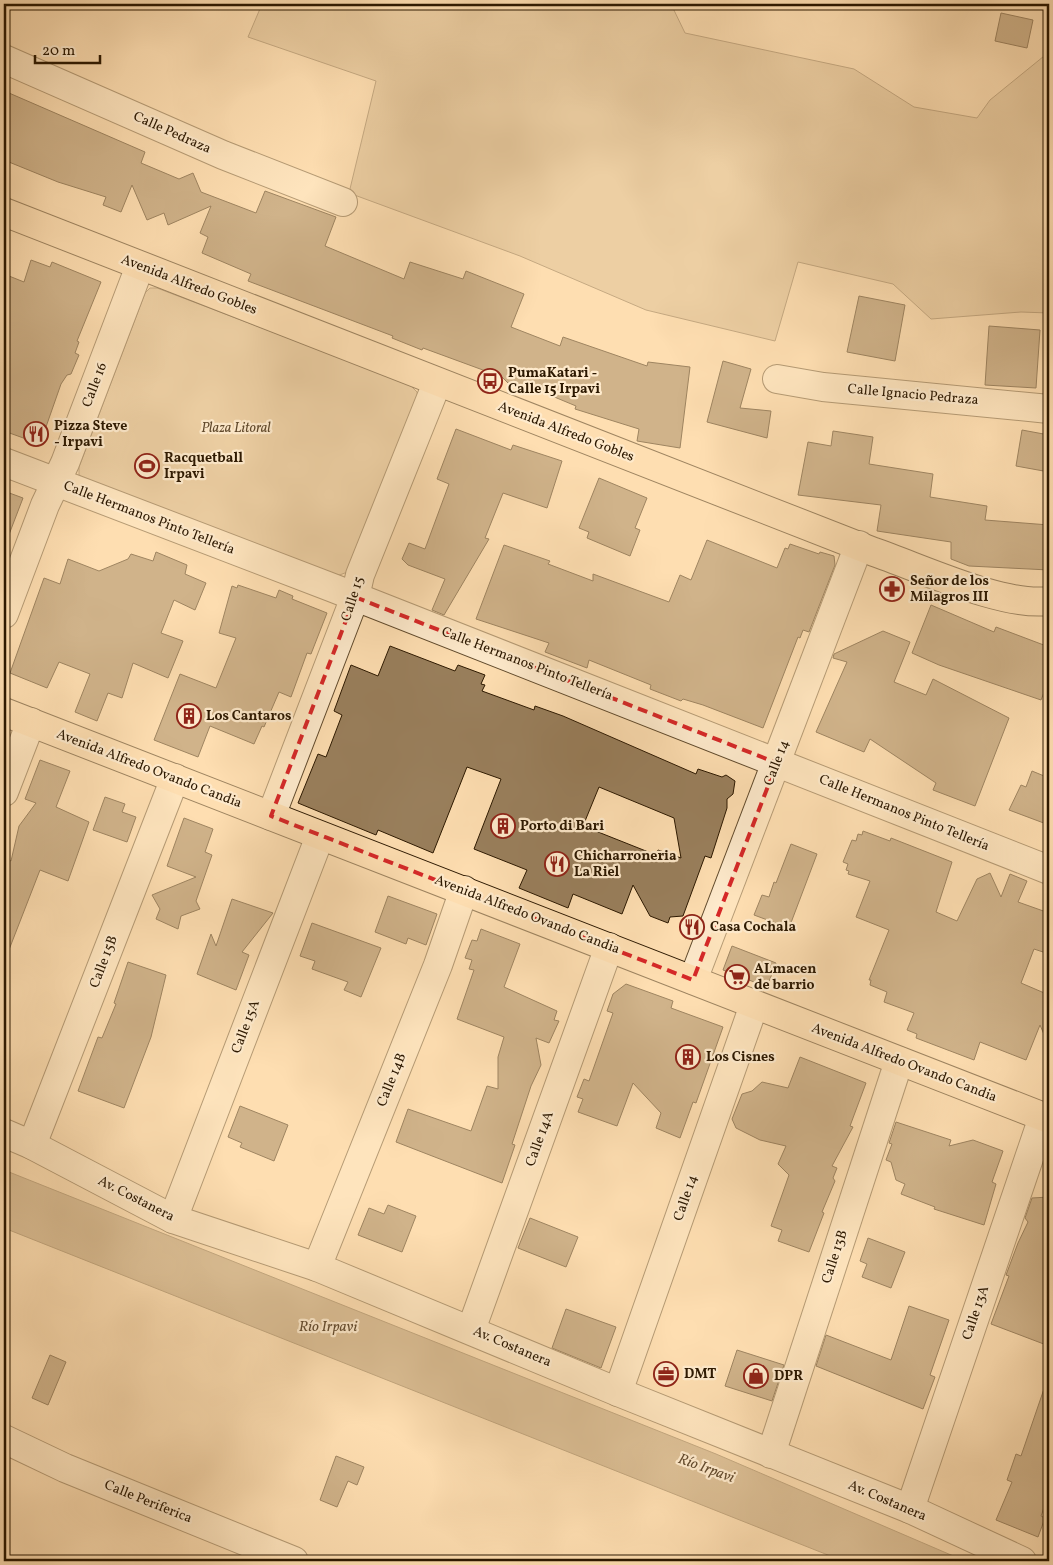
<svg xmlns="http://www.w3.org/2000/svg" width="1053" height="1565" font-family="Vollkorn,serif">
<style>
.green{fill:#dabc93;stroke:#836a4a}
.water{fill:#b79b75;stroke:#7f6746}
.building{fill:#997f5c;stroke:#2c1800;fill-rule:evenodd}
.lines{fill:none;stroke-linecap:round;stroke-linejoin:round}
.minor-casing{stroke:#604a2c;stroke-width:30}
.major-casing{stroke:#2c1800;stroke-width:30}
.minor{stroke:#feeacc;stroke-width:28}
.major{stroke:#fedeb1;stroke-width:28}
.marked{fill:none;stroke:#d62828;stroke-width:4;stroke-dasharray:10 6;stroke-linejoin:round}
.labels{text-anchor:middle;dominant-baseline:central;stroke-width:4.5;stroke-linejoin:round;paint-order:stroke}
.street-label{font-size:14px;fill:#2c1800;stroke:#feeacc}
.poi-label{font-size:14px;font-weight:bold;fill:#2c1800;stroke:#feeacc;text-anchor:start}
.park-label{font-size:14px;font-style:italic;fill:#60492c;stroke:#feeacc}
.water-label{font-size:15px;font-style:italic;fill:#644c2f;stroke:#feeacc}
</style>
<rect width="100%" height="100%" fill="#fedeb1"/>
<filter id="stains"><feTurbulence type="fractalNoise" baseFrequency=".004" numOctaves="4"/><feColorMatrix values="0 0 0 0 .2 0 0 0 0 .09 0 0 0 0 .02 0 0 0 .5 -.17"/></filter>
<radialGradient id="worn" r=".72"><stop offset=".6" stop-color="#630" stop-opacity="0"/><stop offset="1" stop-color="#630" stop-opacity=".3"/></radialGradient>
<g class="green">
<path d="M262,4H671L685,33L854,69L914,107L977,118L990,100L1049,52V313L1021,312L931,319L893,284L798,262L775,341L646,310L520,256L349,193L376,81L248,37Z"/>
<path d="M150,288H157L409,384L417,392L418,399L350,571L337,576L85,479L79,475V467L145,293Z"/>
</g>
<path class="water" d="M4,1170L716,1454L965,1561H843L4,1228Z"/>
<g class="building">
<path d="M1001,13L1033,20L1027,48L995,41Z"/>
<path d="M9,93L145,152L141,163L179,179L193,173L201,192L256,213L265,191L336,217L325,246L404,279L410,262L463,279L466,271L524,294L511,327L560,346L563,337L647,366L648,362L690,367L680,448L637,441L639,429L575,409L576,406L540,391L538,394L517,384L508,383L502,377L423,348L422,350L392,338L393,336L248,281L251,274L202,253L208,237L200,233L211,206L168,225L164,213L147,220L132,185L121,212L103,205L106,197L58,182L4,160V106Z"/>
<path d="M31,260L50,267L52,262L101,282L77,341L79,342L75,353L79,355L71,374L67,375L61,384L40,444L4,431V274L24,282Z"/>
<path d="M859,296L905,305L895,361L847,352Z"/>
<path d="M989,326L1040,330L1036,388L985,385Z"/>
<path d="M723,361L751,369L740,408L771,411L767,438L707,422Z"/>
<path d="M456,429L511,450L513,445L562,461L547,508L503,493L485,538L489,539L444,615L432,610L445,579L408,565L402,559L409,543L425,549L449,484L437,479Z"/>
<path d="M1022,430L1049,435V472L1016,466Z"/>
<path d="M833,431L873,437L869,464L933,474L930,497L987,506L985,520L1049,525V570L969,566L951,559V542L877,531L881,505L798,495L808,442L831,446Z"/>
<path d="M599,478L647,498L635,528L640,530L630,556L587,538L589,532L579,528Z"/>
<path d="M4,491L23,498L5,545L4,544Z"/>
<path d="M707,540L777,568L785,548L788,549L790,544L819,554L820,552L834,556L835,565L809,632L803,630L800,638L798,637L763,728L703,705L683,699L681,701L650,689L651,685L589,660L587,668L545,652L549,643L476,619L504,545L550,561L548,564L593,581V574L669,602L680,575L691,580Z"/>
<path d="M156,552L187,565L185,574L206,583L195,610L174,600L161,633L183,641L168,678L133,663L122,698L108,693L97,721L75,712L90,674L59,662L47,688L10,673L44,578L60,584L68,559L99,571L128,559L131,554L153,561Z"/>
<path d="M238,585L276,598L279,590L293,596L292,599L327,613L311,654L307,653L291,697L279,692L264,727L262,726L254,744L210,726L198,757L154,740L180,674L216,688L236,638L219,633L232,586L237,588Z"/>
<path d="M931,605L994,632L996,627L1049,647V680L1041,700L939,665L912,653Z"/>
<path d="M883,631L910,642L894,682L926,695L933,679L1009,718L975,806L933,790L936,783L870,739L864,752L816,732L847,662L833,658L834,654Z"/>
<path d="M390,646L455,671L458,665L485,675L481,684L485,685L482,691L534,710L535,706L563,716L696,774L698,769L722,777L726,775L735,781L733,794L727,799V808L711,858L705,856L683,916L670,917L668,923L650,916L633,885L622,914L573,894L568,908L519,888L527,870L474,849L501,779L467,767L433,853L378,830L376,835L298,803L318,754L326,757L342,715L334,711L351,665L378,676ZM599,787L674,818L681,858L658,850L656,855L583,826Z"/>
<path d="M40,760L70,771L56,807L89,822L68,881L40,870L5,960L4,858L11,861L19,826L36,803L25,799Z"/>
<path d="M1032,771L1049,778V825L1009,810L1021,785L1026,787Z"/>
<path d="M105,797L125,804L122,812L136,817L127,842L93,830Z"/>
<path d="M184,818L213,829L205,852L212,855L196,901L200,909L181,916L178,929L156,919L160,909L152,895L196,877L167,866Z"/>
<path d="M863,831L890,841L891,838L952,862L936,912L957,921L977,879L990,873L1001,897L1010,874L1027,881L1018,902L1049,913V954L1034,949L1021,983L1049,995V1046L1040,1025L1026,1060L980,1042L974,1060L916,1038L917,1034L907,1030L914,1013L884,1002L887,992L870,985L871,980H869L889,930L856,917L870,881L848,874L849,871L846,870L848,864L843,862L852,840L856,841L858,834L862,835Z"/>
<path d="M791,844L817,854L789,928L754,915L762,895L769,897L774,882L776,883Z"/>
<path d="M388,896L437,914L426,945L408,938L406,944L375,932Z"/>
<path d="M232,899L273,913L242,952L249,955L236,990L197,974L211,934L216,946Z"/>
<path d="M312,923L381,948L361,997L344,990L348,982L312,969L315,961L300,956Z"/>
<path d="M481,929L520,944L504,987L557,1011L554,1020L559,1021L549,1043L536,1038L541,1065L531,1086L512,1144L515,1145L502,1183L396,1142L408,1109L471,1131L487,1086L498,1089V1057L504,1037L457,1019L474,970L469,969L472,960L465,958L472,940L477,941Z"/>
<path d="M732,946L776,963L767,987L723,970Z"/>
<path d="M128,962L166,975L151,1037L124,1108L78,1091L98,1037L102,1038L116,1004L114,1003Z"/>
<path d="M626,984L673,1001L671,1008L723,1027L696,1103L693,1102L680,1138L656,1128L661,1113L633,1083L617,1126L578,1112L583,1099L577,1097L584,1079L589,1081L613,1013L607,1011L613,994Z"/>
<path d="M800,1057L866,1083L850,1126L853,1127L832,1166L837,1168L833,1178L835,1181L822,1212L824,1213L809,1252L778,1241L782,1230L771,1226L789,1175L778,1164L786,1146L760,1140L736,1128L732,1119L742,1094L752,1091L762,1082L788,1088Z"/>
<path d="M240,1106L288,1125L274,1161L240,1147L242,1143L228,1137Z"/>
<path d="M896,1122L951,1140L949,1146L973,1140L1003,1151L992,1182L996,1184L984,1225L934,1209L935,1207L901,1194L905,1184L896,1180L891,1162L886,1160L892,1144L889,1143Z"/>
<path d="M1049,1197V1346L991,1324L1009,1276L1006,1275L1018,1243L1028,1222L1025,1218L1032,1198Z"/>
<path d="M388,1205L416,1216L402,1252L358,1235L369,1208L384,1214Z"/>
<path d="M530,1218L578,1237L566,1267L518,1248Z"/>
<path d="M868,1238L905,1252L891,1288L862,1277L867,1264L860,1261Z"/>
<path d="M909,1306L949,1320L930,1375L935,1377L923,1409L816,1366L826,1335L891,1360Z"/>
<path d="M566,1309L616,1327L601,1368L552,1348Z"/>
<path d="M737,1350L784,1365L772,1401L725,1386Z"/>
<path d="M50,1355L66,1362L48,1405L32,1398Z"/>
<path d="M1046,1383H1049V1494L1041,1516L1045,1518L1038,1537L996,1520L1012,1482L1007,1480L1016,1454L1021,1456Z"/>
<path d="M336,1456L364,1467L357,1485L348,1481L337,1507L320,1500Z"/>
</g>
<g class="lines">
<defs>
<g id="minor">
<path d="M4,59L223,155L343,202"/>
<path d="M777,379L823,387L1049,409"/>
<path d="M4,462L333,588L1049,870"/>
<path d="M4,614L45,505L65,463L140,266"/>
<path d="M4,792L31,722"/>
<path d="M271,816L355,597L360,575L437,383"/>
<path d="M693,980L859,545"/>
<path d="M4,1133L32,1145L173,1219L317,1267L618,1392L910,1509L1022,1561"/>
<path d="M32,1145L175,778"/>
<path d="M173,1219L320,836"/>
<path d="M317,1267L438,965L464,890"/>
<path d="M471,1330L609,947"/>
<path d="M618,1392L754,1005"/>
<path d="M4,1439L65,1468L294,1561"/>
<path d="M771,1454L899,1061"/>
<path d="M910,1509L1043,1117"/>
</g>
<g id="major">
<path d="M4,212L874,552C921,568 1002,607 1049,601"/>
<path d="M4,712L1049,1119"/>
</g>
</defs>
<use href="#minor" class="minor-casing"/>
<use href="#major" class="major-casing"/>
<use href="#minor" class="minor"/>
<use href="#major" class="major"/>
</g>
<path d="M0 0H1053V1565H0ZM355,597L777,763L693,980L271,816Z" fill="#fedeb1" fill-opacity=".55" fill-rule="evenodd"/>
<path class="marked" d="M355,597L777,763L693,980L271,816Z"/>
<defs>
<symbol id="bus-ring" viewBox="-11 -11 22 22"><circle r="9.5" fill="#feeacc" stroke="#8f2418" stroke-width="1.5"/><path d="M-5-6H5V4H4V6H2V4H-2V6H-4V4H-5ZM-3.5-4V0h7V-4ZM-3.5 1.2v1.5H-2V1.2ZM2 1.2v1.5H3.5V1.2Z" fill="#8f2418"/></symbol>
<symbol id="restaurant-ring" viewBox="-11 -11 22 22"><circle r="9.5" fill="#feeacc" stroke="#8f2418" stroke-width="1.5"/><path d="M-5-6h1v4h1v-4h1v4h1v-4h1v5L-1.5 .5V6h-2V.5L-5-1ZM5-6V6H3V1.5H1.5Q1.5-4 5-6Z" fill="#8f2418"/></symbol>
<symbol id="stadium-ring" viewBox="-11 -11 22 22"><circle r="9.5" fill="#feeacc" stroke="#8f2418" stroke-width="1.5"/><path d="M0-5a6.5 5 0 1 0 0 10a6.5 5 0 1 0 0-10ZM-3.5-1.8h7v3.6h-7Z" fill="#8f2418"/></symbol>
<symbol id="pharmacy-ring" viewBox="-11 -11 22 22"><circle r="9.5" fill="#feeacc" stroke="#8f2418" stroke-width="1.5"/><path d="M-2-6h4v4h4v4h-4v4h-4v-4h-4v-4h4Z" fill="#8f2418"/></symbol>
<symbol id="building-ring" viewBox="-11 -11 22 22"><circle r="9.5" fill="#feeacc" stroke="#8f2418" stroke-width="1.5"/><path d="M-4-6H4V6H1V3H-1V6H-4ZM-2.5-4.3h1.7v1.8h-1.7ZM.8-4.3h1.7v1.8H.8ZM-2.5-1h1.7V.8h-1.7ZM.8-1h1.7V.8H.8Z" fill="#8f2418"/></symbol>
<symbol id="supermarket-ring" viewBox="-11 -11 22 22"><circle r="9.5" fill="#feeacc" stroke="#8f2418" stroke-width="1.5"/><path d="M-6-5.5h2.5l.6 2H6L4.5 2H-2.5L-4.4-4H-6ZM-1.5 3.2a1.3 1.3 0 1 0 .1 0ZM3 3.2a1.3 1.3 0 1 0 .1 0Z" fill="#8f2418"/></symbol>
<symbol id="office-ring" viewBox="-11 -11 22 22"><circle r="9.5" fill="#feeacc" stroke="#8f2418" stroke-width="1.5"/><path d="M-6-3h4V-5.5h4V-3h4V5H-6ZM-1-4.5V-3h2v-1.5ZM-6 0V1H6V0Z" fill="#8f2418"/></symbol>
<symbol id="shop-ring" viewBox="-11 -11 22 22"><circle r="9.5" fill="#feeacc" stroke="#8f2418" stroke-width="1.5"/><path d="M-5-2.5h2.3a2.7 3.5 0 0 1 5.4 0H5L5.5 6h-11ZM-1.5-2.5h3a1.5 2.3 0 0 0-3 0Z" fill="#8f2418"/></symbol>
</defs>
<g fill-rule="evenodd">
<use href="#bus-ring" x="476" y="367" width="28" height="28"/>
<use href="#restaurant-ring" x="22" y="420" width="28" height="28"/>
<use href="#stadium-ring" x="133" y="452" width="28" height="28"/>
<use href="#pharmacy-ring" x="878" y="575" width="28" height="28"/>
<use href="#building-ring" x="175" y="702" width="28" height="28"/>
<use href="#building-ring" x="489" y="812" width="28" height="28"/>
<use href="#restaurant-ring" x="543" y="850" width="28" height="28"/>
<use href="#restaurant-ring" x="678" y="913" width="28" height="28"/>
<use href="#supermarket-ring" x="723" y="963" width="28" height="28"/>
<use href="#building-ring" x="674" y="1043" width="28" height="28"/>
<use href="#office-ring" x="652" y="1360" width="28" height="28"/>
<use href="#shop-ring" x="742" y="1362" width="28" height="28"/>
</g>
<g class="labels">
<g class="street-label">
<text transform="translate(172 133) rotate(24)">Calle Pedraza</text>
<text transform="translate(189 285) rotate(21)">Avenida Alfredo Gobles</text>
<text transform="translate(95 385) rotate(-69)">Calle 16</text>
<text transform="translate(913 395) rotate(5)">Calle Ignacio Pedraza</text>
<text transform="translate(566 432) rotate(21)">Avenida Alfredo Gobles</text>
<text transform="translate(149 518) rotate(21)">Calle Hermanos Pinto Tellería</text>
<text transform="translate(353 599) rotate(-72)">Calle 15</text>
<text transform="translate(527 664) rotate(21)">Calle Hermanos Pinto Tellería</text>
<text transform="translate(777 763) rotate(-69)">Calle 14</text>
<text transform="translate(149 769) rotate(21)">Avenida Alfredo Ovando Candia</text>
<text transform="translate(904 813) rotate(22)">Calle Hermanos Pinto Tellería</text>
<text transform="translate(527 915) rotate(21)">Avenida Alfredo Ovando Candia</text>
<text transform="translate(104 962) rotate(-69)">Calle 15B</text>
<text transform="translate(246 1027) rotate(-69)">Calle 15A</text>
<text transform="translate(904 1063) rotate(21)">Avenida Alfredo Ovando Candia</text>
<text transform="translate(392 1080) rotate(-68)">Calle 14B</text>
<text transform="translate(540 1139) rotate(-70)">Calle 14A</text>
<text transform="translate(686 1198) rotate(-71)">Calle 14</text>
<text transform="translate(136 1199) rotate(27)">Av. Costanera</text>
<text transform="translate(835 1257) rotate(-72)">Calle 13B</text>
<text transform="translate(976 1313) rotate(-71)">Calle 13A</text>
<text transform="translate(512 1347) rotate(23)">Av. Costanera</text>
<text transform="translate(887 1501) rotate(23)">Av. Costanera</text>
<text transform="translate(148 1502) rotate(22)">Calle Periferica</text>
</g>
<g class="poi-label">
<text x="508" y="373">PumaKatari -<tspan x="508" dy="16">Calle 15 Irpavi</tspan></text>
<text x="54" y="426">Pizza Steve<tspan x="54" dy="16">- Irpavi</tspan></text>
<text x="164" y="458">Racquetball<tspan x="164" dy="16">Irpavi</tspan></text>
<text x="910" y="581">Señor de los<tspan x="910" dy="16">Milagros III</tspan></text>
<text x="206" y="716">Los Cantaros</text>
<text x="520" y="826">Porto di Bari</text>
<text x="574" y="856">Chicharroneria<tspan x="574" dy="16">La Riel</tspan></text>
<text x="710" y="927">Casa Cochala</text>
<text x="754" y="969">ALmacen<tspan x="754" dy="16">de barrio</tspan></text>
<text x="706" y="1057">Los Cisnes</text>
<text x="684" y="1374">DMT</text>
<text x="774" y="1376">DPR</text>
</g>
<g class="park-label">
<text x="236" y="428">Plaza Litoral</text>
</g>
<g class="water-label">
<text x="328" y="1327">Río Irpavi</text>
<text transform="translate(706 1469) rotate(20)">Río Irpavi</text>
</g>
</g>
<rect width="1053" height="1565" fill="none" stroke="#fedeb1" stroke-width="20"/>
<rect x="5" y="5" width="1043" height="1555" fill="none" stroke="#2c1800" stroke-width="2.5"/>
<rect x="10" y="10" width="1033" height="1545" fill="none" stroke="#2c1800"/>
<path d="M35 55v8h65v-8" fill="none" stroke="#2c1800" stroke-width="2.5"/>
<text x="42" y="55" font-size="15" fill="#2c1800" stroke="#feeacc" stroke-width="4" paint-order="stroke">20 m</text>
<rect width="100%" height="100%" filter="url(#stains)"/>
<rect width="100%" height="100%" fill="url(#worn)"/>
</svg>
